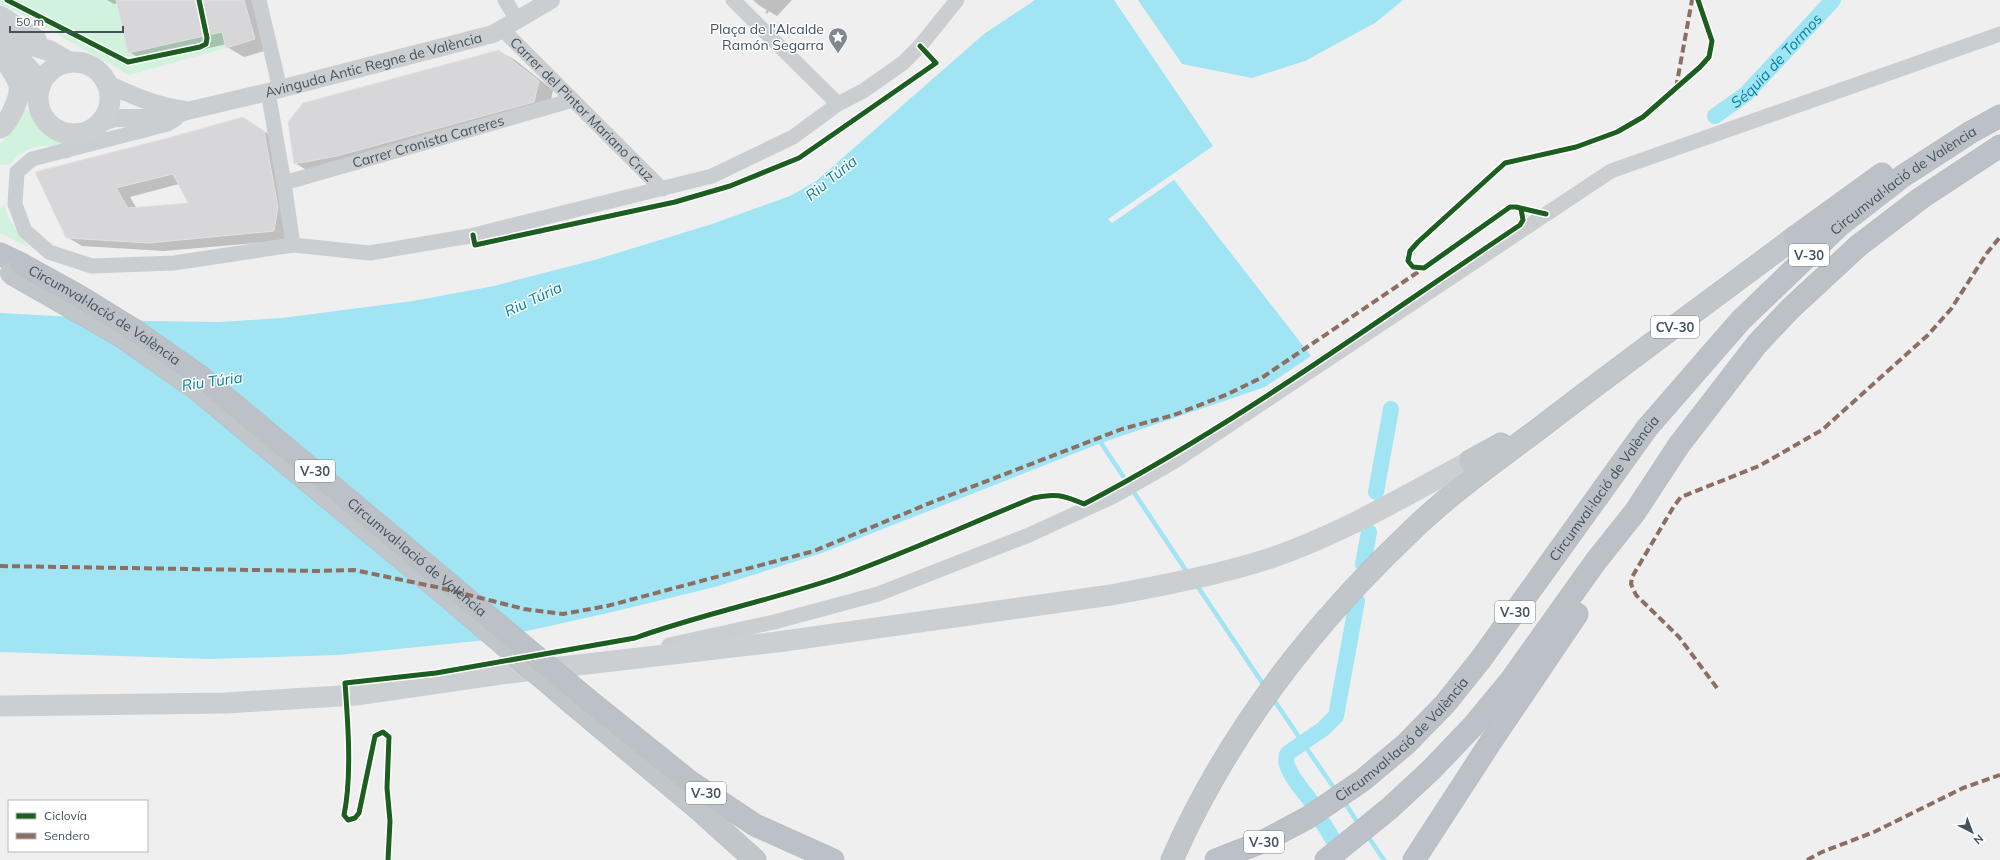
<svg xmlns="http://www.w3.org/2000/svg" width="2000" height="860" font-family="Mulish,sans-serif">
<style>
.green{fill:#d1f2dc}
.water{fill:#a1e4f4}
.shadow{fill:#0003;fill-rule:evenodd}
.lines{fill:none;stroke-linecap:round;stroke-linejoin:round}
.stream{stroke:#a1e4f4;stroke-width:4.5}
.canal{stroke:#a1e4f4;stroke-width:16}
.building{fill:#d7d7d9;stroke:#e1e1e2;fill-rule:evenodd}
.trunk-casing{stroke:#b3b9c0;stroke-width:23}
.motorway-casing{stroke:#b3b9c0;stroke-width:23}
.path{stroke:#b6c5c0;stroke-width:2.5;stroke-dasharray:3 2;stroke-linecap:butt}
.minor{stroke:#cbced0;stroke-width:15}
.tertiary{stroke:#cbced0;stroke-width:18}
.secondary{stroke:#cbcfd2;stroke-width:21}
.trunk{stroke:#c0c6ca;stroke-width:22}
.motorway{stroke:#bbc1c6;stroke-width:22}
.trunk-bridge-casing{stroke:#b3b9c0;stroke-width:23;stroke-linecap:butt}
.motorway-bridge-casing{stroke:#b3b9c0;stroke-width:23;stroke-linecap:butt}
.trunk-bridge{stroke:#c0c6ca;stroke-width:22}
.motorway-bridge{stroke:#bbc1c6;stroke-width:22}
.quiet{stroke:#8d6e63;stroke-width:4;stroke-dasharray:8 4;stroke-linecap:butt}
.cycleway-casing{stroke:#fff;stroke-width:8}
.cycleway{stroke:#1b5e20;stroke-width:5}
.labels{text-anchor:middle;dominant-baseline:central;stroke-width:3;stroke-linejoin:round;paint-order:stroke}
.shield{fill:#fff;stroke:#7c868e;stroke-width:1}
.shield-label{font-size:13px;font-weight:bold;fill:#44525e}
.poi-label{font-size:14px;fill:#44525e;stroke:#fff;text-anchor:end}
.street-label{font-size:14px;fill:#44525e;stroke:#fff}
.water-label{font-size:15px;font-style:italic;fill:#03809c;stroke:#fff}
</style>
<rect width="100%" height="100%" fill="#f0efef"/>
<g class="green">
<path d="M0,0H214L226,48L129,75L23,15L0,4Z"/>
<path d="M25,109L28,111L45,132L66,142L55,148C41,142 18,151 11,164L0,165V144L16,125Z"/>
<path d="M4,204L8,217L29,248L0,233V209Z"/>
</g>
<g class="water">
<path d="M1035,0H1114L1213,146L1108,219L1112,223L1174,180L1311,356L1265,387L1101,443L822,553L715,587L608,613L487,640L338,655L210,659L0,652V313L148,321L219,322L282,318L413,301L494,286L598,259L712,224L790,196L815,182L984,34Z"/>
<path d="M1138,0H1403L1375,23L1305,61L1252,78L1182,64Z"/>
</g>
<g class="shadow">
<path d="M107,0H259L271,49L244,57L227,47V44L146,62L129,52L118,3L114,4Z"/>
<path d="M753,0H792L777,16L760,6Z"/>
<path d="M499,51L515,60L553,90L549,110L310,172L295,163Z"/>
<path d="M243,118L278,140L289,240L164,251L82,246L67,237L37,172L164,140ZM179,184L189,204L137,209L130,197Z"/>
</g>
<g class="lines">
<g class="stream">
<path d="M1101,443L1189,575"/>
<path d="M1196,584L1265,687"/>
<path d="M1272,697L1301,740"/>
<path d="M1305,746L1336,791"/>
<path d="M1343,800L1360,826"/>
<path d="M1367,835L1384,860"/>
</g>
<g class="canal">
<path id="s1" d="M1715,116L1746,94L1833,0"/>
<path d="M1376,492L1391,409"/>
<path d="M1363,564L1369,532"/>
<path d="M1310,800C1302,789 1280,766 1288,753L1323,729L1336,716L1357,601"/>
<path d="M1323,823L1334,841"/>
</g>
</g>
<g class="building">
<path d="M116,0H244L255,39L226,48L222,32L128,53Z"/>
<path d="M499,50L539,81L534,102L337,156L294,164L288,122L303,103Z"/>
<path d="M243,117L264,131L278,207L274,231L149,243L66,238L35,172L164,139ZM173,174L188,203L128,208L116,188Z"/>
</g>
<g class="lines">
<defs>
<g id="trunk">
<path d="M1470,461L1501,444"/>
<path d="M574,705L697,808L755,860"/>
<path d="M1172,860C1226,737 1307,631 1404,538C1445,497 1493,463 1540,428C1624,363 1710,301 1795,237"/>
</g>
<g id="motorway">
<path d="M1795,237L1882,174"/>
<path d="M0,254L21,264"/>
<path d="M592,703L689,781L755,825L833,860"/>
<path id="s5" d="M1216,860L1262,842L1309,817L1363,780L1406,744L1445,704L1481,659L1647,428L1741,320L1840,225L1903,176L1971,132L2000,116"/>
<path d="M1326,860L1390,808L1432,769L1473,726L1511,680L1596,561L1635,512L1679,445L1757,344L1790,309L1858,246L1921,198L2000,146"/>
<path d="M1414,860L1492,740L1577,614"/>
</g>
</defs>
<use href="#trunk" class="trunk-casing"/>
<use href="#motorway" class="motorway-casing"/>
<g class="path">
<path d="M766,13L778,0"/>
<path d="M727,187L799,158L936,63L930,56"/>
</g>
<g class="minor">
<path d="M259,0L280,89"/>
<path d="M505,0L518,21"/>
<path d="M733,0L838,104"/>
<path id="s2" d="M503,30L662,189"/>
<path d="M268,92L284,183L293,245"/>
<path d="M176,119L168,124L32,159L17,172L15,204L25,231L49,252L92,266L174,263L293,245L370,253L470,236L712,176L793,137L838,104L863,91L903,63L920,46L957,0"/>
<path d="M66,151L74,134"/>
<path id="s3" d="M284,183L573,100"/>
<path d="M669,645L774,622L878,594L1029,535L1114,496L1175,461L1611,171L2000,34"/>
</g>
<g class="tertiary">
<path d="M108,84C133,96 157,106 185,110"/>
<path id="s4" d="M100,123L115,118H166L187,111L268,92L493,34L551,0"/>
</g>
<g class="secondary">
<path d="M0,16L36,39"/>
<path d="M0,35L50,51L69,62"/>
<path d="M4,48L19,58L41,83"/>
<path d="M0,56C7,63 17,76 19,86C21,96 9,123 0,128"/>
<circle cx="74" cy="98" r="36"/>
<path d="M0,706L225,703L356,695L501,674L777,642L1111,595C1165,585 1218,575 1271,558C1341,534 1405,496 1470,461"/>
</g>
<use href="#trunk" class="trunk"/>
<use href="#motorway" class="motorway"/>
<defs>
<path id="trunk-bridge" d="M11,273L121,336L194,387L442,592L574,705"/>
<g id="motorway-bridge">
<path id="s6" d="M21,264L79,296L131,328L201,377L592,703"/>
</g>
</defs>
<use href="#trunk-bridge" class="trunk-bridge-casing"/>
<use href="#motorway-bridge" class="motorway-bridge-casing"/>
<use href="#trunk-bridge" class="trunk-bridge"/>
<use href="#motorway-bridge" class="motorway-bridge"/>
<g class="quiet">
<path d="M1676,88L1692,0"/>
<path d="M0,566L316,571L354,570L441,588L524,609L563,614L607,606L814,551L935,501L1122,429L1174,415L1228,394L1263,377L1424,268"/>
<path d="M1717,688L1679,637L1636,595L1631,584L1632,577L1674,506L1681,497L1759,466L1822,430L1928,335L1951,309L1987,253L2000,237"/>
<path d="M1807,860L1822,852L1874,832L1963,788L2000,775"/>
</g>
<defs>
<g id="cycleway">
<path d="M7,0L128,62L200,47L206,44L207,38L199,0"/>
<path d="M1546,214L1516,207H1510L1424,268L1413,267L1408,261L1410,251L1418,242L1505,163L1576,147L1617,132L1643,117L1700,67L1709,57L1712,41L1698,0"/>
<path d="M473,235L475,245L675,202L730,186L799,158L936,63L920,46"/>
<path d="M388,860L390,821L387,788L389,737L383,732L375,736L359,813L355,818L348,820L344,815C352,777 348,723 345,683L436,673L635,638C702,614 772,600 839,577C905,553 969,524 1033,498C1055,493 1063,495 1084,504C1237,424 1376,321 1520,225L1523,220L1521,209"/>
</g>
</defs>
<use href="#cycleway" class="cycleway-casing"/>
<use href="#cycleway" class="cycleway"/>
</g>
<defs>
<symbol id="sight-pin" viewBox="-11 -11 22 30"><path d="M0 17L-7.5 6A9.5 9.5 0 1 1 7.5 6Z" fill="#808991" stroke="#fff"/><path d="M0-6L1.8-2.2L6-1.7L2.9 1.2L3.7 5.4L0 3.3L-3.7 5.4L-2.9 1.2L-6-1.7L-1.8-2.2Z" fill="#fff"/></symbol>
</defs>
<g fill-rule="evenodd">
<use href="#sight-pin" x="827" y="26" width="22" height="30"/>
</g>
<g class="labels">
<g class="shield">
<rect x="1789" y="244" width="40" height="22" rx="3"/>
<rect x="1651" y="316" width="48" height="22" rx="3"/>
<rect x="295" y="460" width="40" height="22" rx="3"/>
<rect x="1495" y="601" width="40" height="22" rx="3"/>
<rect x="686" y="782" width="40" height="22" rx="3"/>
<rect x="1244" y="831" width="40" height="22" rx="3"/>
</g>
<g class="shield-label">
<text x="1809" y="255">V-30</text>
<text x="1675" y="327">CV-30</text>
<text x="315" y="471">V-30</text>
<text x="1515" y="612">V-30</text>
<text x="706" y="793">V-30</text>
<text x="1264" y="842">V-30</text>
</g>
<g class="poi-label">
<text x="824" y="29">Plaça de l'Alcalde<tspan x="824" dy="16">Ramón Segarra</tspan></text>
</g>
<g class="street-label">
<text stroke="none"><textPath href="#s4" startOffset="281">Avinguda Antic Regne de València</textPath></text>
<text stroke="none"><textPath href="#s2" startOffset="112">Carrer del Pintor Mariano Cruz</textPath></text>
<text stroke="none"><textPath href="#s3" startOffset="150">Carrer Cronista Carreres</textPath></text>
<text stroke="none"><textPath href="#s5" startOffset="980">Circumval·lació de València</textPath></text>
<text stroke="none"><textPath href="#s6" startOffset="98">Circumval·lació de València</textPath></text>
<text stroke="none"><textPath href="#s5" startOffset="548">Circumval·lació de València</textPath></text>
<text stroke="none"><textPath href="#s6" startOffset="494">Circumval·lació de València</textPath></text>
<text stroke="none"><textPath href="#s5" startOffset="224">Circumval·lació de València</textPath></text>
</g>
<g class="water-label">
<text stroke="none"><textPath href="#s1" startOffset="83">Séquia de Tormos</textPath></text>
<text transform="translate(831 178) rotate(-39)">Riu Túria</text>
<text transform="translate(533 299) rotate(-25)">Riu Túria</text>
<text transform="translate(212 381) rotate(-8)">Riu Túria</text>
</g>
</g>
<rect x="8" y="800" width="140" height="52" fill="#ffffff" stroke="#b4babf"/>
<rect x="16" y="813" width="20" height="6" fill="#1b5e20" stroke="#b4babf"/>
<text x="44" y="820" font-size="12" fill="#44525e">Ciclovía</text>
<rect x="16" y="833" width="20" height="6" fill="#8d6e63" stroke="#b4babf"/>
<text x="44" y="840" font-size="12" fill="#44525e">Sendero</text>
<g transform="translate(1972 832) rotate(138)" stroke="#ffffff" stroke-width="3" paint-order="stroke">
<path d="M0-3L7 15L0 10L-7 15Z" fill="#44525e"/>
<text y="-6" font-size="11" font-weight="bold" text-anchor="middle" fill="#44525e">N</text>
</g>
<path d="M10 26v6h113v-6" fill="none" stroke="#44525e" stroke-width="2"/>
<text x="16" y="26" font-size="12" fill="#44525e" stroke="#ffffff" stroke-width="3" paint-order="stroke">50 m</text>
</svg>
